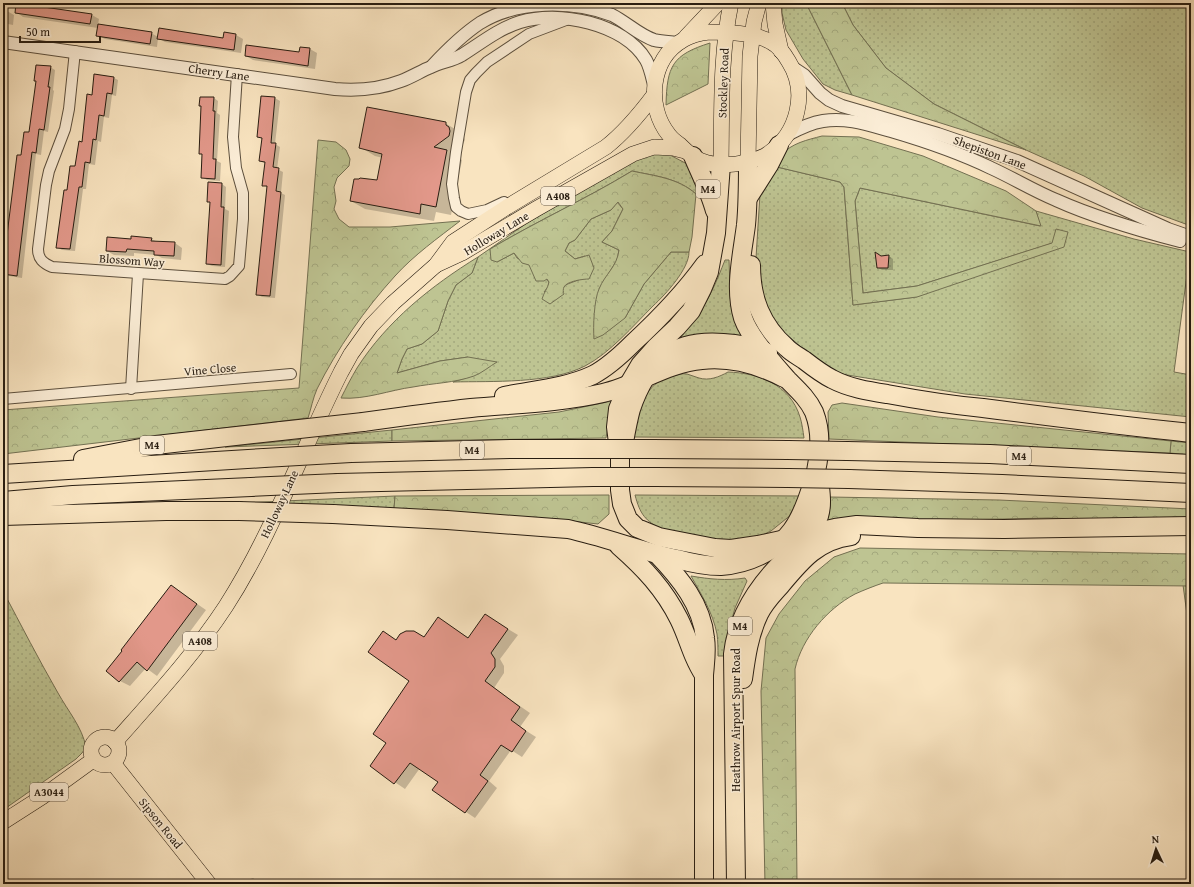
<svg xmlns="http://www.w3.org/2000/svg" width="1194" height="887" font-family="'Gentium Book Plus',serif">
<style>
.grass{fill:url(#grass-dots);stroke:#737052}
.forest{fill:url(#forest-crowns);stroke:#737052}
.shadow{fill:#0003}
.building{fill:#e2988a;stroke:#281d11}
.lines{fill:none;stroke-linecap:round;stroke-linejoin:round}
.minor-casing{stroke:#5c4f3d;stroke-width:12}
.tertiary-casing{stroke:#5c4f3d;stroke-width:14}
.primary-casing{stroke:#281d11;stroke-width:16}
.motorway-casing{stroke:#281d11;stroke-width:20}
.minor{stroke:#fbedd6;stroke-width:10}
.tertiary{stroke:#fbedd6;stroke-width:12}
.primary{stroke:#f9e4c0;stroke-width:15}
.motorway{stroke:#f9e4c0;stroke-width:18}
.motorway-bridge-casing{stroke:#281d11;stroke-width:20;stroke-linecap:butt}
.motorway-bridge{stroke:#f9e4c0;stroke-width:18}
.labels{text-anchor:middle;dominant-baseline:central;stroke-width:3;stroke-linejoin:round;paint-order:stroke}
.shield{fill:#fbedd6;stroke:#675b4c;stroke-width:1}
.shield-label{font-size:11px;font-weight:bold;fill:#281d11}
.street-label{font-size:12px;fill:#281d11;stroke:#fbedd6}
</style>
<defs>
<pattern id="grass-dots" width="8" height="8" patternUnits="userSpaceOnUse"><rect width="8" height="8" fill="#bec492"/><path d="M2 2h.1M6 6h.1" fill="none" stroke="#a3a87d" stroke-width="1.8" stroke-linecap="round"/></pattern>
<pattern id="forest-crowns" width="20" height="18" patternUnits="userSpaceOnUse"><rect width="20" height="18" fill="#bec492"/><path d="M2 6a3 3 0 1 1 6 0M12 15a3 3 0 1 1 6 0" fill="none" stroke="#a3a87d"/></pattern>
</defs>
<rect width="100%" height="100%" fill="#f9e4c0"/>
<filter id="stains"><feTurbulence type="fractalNoise" baseFrequency=".005" numOctaves="4"/><feColorMatrix values="0 0 0 0 .2 0 0 0 0 .09 0 0 0 0 .02 0 0 0 .5 -.17"/></filter>
<radialGradient id="worn" r=".72"><stop offset=".6" stop-color="#630" stop-opacity="0"/><stop offset="1" stop-color="#630" stop-opacity=".3"/></radialGradient>
<g class="grass">
<path d="M782,3H806L852,95L835,90L823,84L803,59L786,30L782,13Z"/>
<path d="M842,3H1191V226L1142,208L1084,176L1026,150L934,104L886,68L853,25Z"/>
<path d="M659,154L670,155L689,165L703,194H696C678,178 655,176 632,171C586,199 537,221 490,249L497,262L514,253L517,258L529,264L549,282L548,287L544,292L563,288L565,285L581,279L585,256L575,259L565,251L569,243L575,240L591,219L611,210L617,202L623,209L612,231L602,242L619,250L617,260L599,289L625,318L644,284L671,252H689C689,269 666,294 653,306C633,326 610,353 585,366C550,384 492,381 453,382L475,375L468,357L440,361L397,373L402,359L407,349L422,344L438,331L448,301L456,285L472,273L478,257L527,223L636,160L649,155Z"/>
<path d="M777,167L840,182L844,187L853,305L916,297L1053,243L917,286L863,293L855,201L860,188L1040,226L1036,211L1134,239L1190,252L1174,372L1191,375V417L965,394L835,373L822,365L772,322L758,286L756,258L760,194Z"/>
<path d="M725,260H729L730,287L733,305L747,338L697,335L681,338C682,329 689,325 695,318C709,301 717,280 725,260Z"/>
<path d="M728,372C758,373 790,384 800,417C802,423 803,431 804,438L634,437C638,412 643,383 672,376C677,375 682,373 687,374C691,375 695,377 699,378C709,381 719,377 728,372Z"/>
<path d="M392,430V441L225,447Z"/>
<path d="M1171,441L1191,443V455L1170,453Z"/>
<path d="M635,495L802,496L792,514L771,531L760,536L732,543L663,530C645,521 640,514 635,495Z"/>
<path d="M395,496L394,509L240,503Z"/>
<path d="M691,576C709,579 726,581 745,578L747,581L735,608L728,633L725,656H718C718,649 718,641 717,634C713,613 701,594 691,576Z"/>
<path d="M1183,585L1191,586V644Z"/>
<path d="M3,591C21,625 39,660 58,693C68,711 82,727 86,747L82,753L76,759L3,810Z"/>
</g>
<g class="forest">
<path d="M806,3H842L853,25L886,68L934,104L1026,150L852,95Z"/>
<path d="M710,43L708,84L666,105C667,66 672,55 710,43Z"/>
<path d="M822,136L859,137L923,156L1006,191L1036,211L1041,226L860,188L855,201L863,293L917,286L1052,243L1056,229L1068,232L1064,247L917,297L853,305L844,187L840,182L777,167C778,163 779,158 781,155C792,143 807,140 822,136Z"/>
<path d="M318,140L336,142L346,150L350,159L349,166L337,178L334,187L336,201L334,209L339,219L349,227H390L460,221C438,238 414,255 395,276C365,309 337,349 317,389C313,398 311,409 308,418L3,454V410L299,388Z"/>
<path d="M632,171C655,176 678,178 696,194L692,237L689,252H671L644,284L625,318L603,335L594,339C593,327 594,300 599,289C605,274 617,267 619,250L602,242L612,231L623,209L618,202L611,210L591,219L575,240L569,243L565,251L575,259L589,255L594,268L589,279C583,279 567,281 564,287C563,289 563,292 564,294L550,304L542,299C544,292 548,288 549,282L547,279L544,281H536L529,265L522,263L514,253L497,262L491,260L490,249C537,221 586,199 632,171Z"/>
<path d="M478,257L472,273L456,285L448,301L438,331L422,344L407,349L402,359L397,373L440,361L468,357L497,362C490,366 482,373 474,376C454,383 434,383 413,387C390,390 365,400 341,398C346,388 351,378 357,368C387,321 431,286 478,257Z"/>
<path d="M612,401L606,438L392,441V430L559,412Z"/>
<path d="M842,403L938,417L1171,441L1170,453L829,439L828,412L832,405Z"/>
<path d="M609,495V514L598,524L553,519L394,509L395,496Z"/>
<path d="M830,497L999,500L1191,509V522L1048,518L825,523L830,508Z"/>
<path d="M860,548L1191,554V586L883,583C874,586 864,590 855,594C827,609 802,638 795,669L797,884H765L761,691L766,638L779,614L805,581L834,557Z"/>
</g>
<g class="shadow">
<path d="M3,11H7L14,15L13,25L3,23Z"/>
<path d="M16,12L92,15L99,19L98,25L151,33L158,37L224,39L236,35L243,39L241,53L165,42L158,38L157,47L105,39L97,35L98,28L23,17Z"/>
<path d="M301,48L310,49L317,53L315,69L253,60L246,56L300,53Z"/>
<path d="M50,67L55,70L53,90L54,91L48,132L44,131L41,155L36,154L22,278L9,276L4,273L22,157Z"/>
<path d="M114,78L118,80L116,96L112,95L109,118L104,117L101,142L98,141L95,165L89,164L86,189H83L75,251L62,250L57,247L68,191L76,167L93,96Z"/>
<path d="M262,97L275,98L280,101L275,144L280,147L277,169L283,172L281,193L285,195L275,298L262,297L257,294L268,188L264,185L266,164L260,161L262,139L258,136Z"/>
<path d="M214,98L218,101L217,113L220,115L217,161L221,163L220,181L207,180L202,177L203,155L200,153L202,107L200,106Z"/>
<path d="M445,123L460,132V135L464,137L465,140L463,144L451,153L462,160L451,215L436,212L434,221L365,209L351,201L378,182L383,158L375,156L360,147Z"/>
<path d="M222,184L226,187L225,209L229,211L225,267L212,266L207,264L211,203L208,201Z"/>
<path d="M151,239L158,242L175,243L182,248L181,260L162,258L156,255L134,253V256L114,255L107,251L132,240Z"/>
<path d="M889,256L893,259V270H882L877,267L881,257Z"/>
<path d="M171,586L206,610L157,676L146,668L130,686L120,681Z"/>
<path d="M438,618L469,638L495,621L518,635L500,659L504,666V673L494,688L530,713L520,727L536,737L522,757L511,750L489,781L497,788L475,818L433,790L439,782L420,768L405,789L371,766L388,743L411,681L383,632L397,641L425,638Z"/>
<path d="M253,878L257,881L258,884H241V882Z"/>
</g>
<g class="building">
<path d="M16,3L92,14L90,24L15,13Z"/>
<path d="M98,24L152,32L150,44L96,36Z"/>
<path d="M159,28L223,38L224,32L236,34L234,50L157,39Z"/>
<path d="M246,45L299,52L300,47L310,48L308,66L245,56Z"/>
<path d="M36,65L51,66L48,87H50L44,130L39,129L36,153L32,152L17,276L3,274L4,259L17,155H21L24,132H29L36,81H34Z"/>
<path d="M94,74L114,77L112,94L107,93L104,116L99,115L96,140L93,139L90,163L85,162L82,187H79L70,249L56,248L64,190H67L70,166H75L79,141L82,142L87,94L92,95Z"/>
<path d="M261,96L275,97L271,143H276L273,167L279,168L276,191L281,192L270,296L256,295L267,186H262L265,162L259,161L262,138L257,137Z"/>
<path d="M200,97H214L213,111H215L213,159H216L215,179L201,178L202,154H199L201,106H199Z"/>
<path d="M367,107L446,122V125L449,127L450,131L449,136L434,147L447,150L436,207L421,204L420,214L350,201L354,179H359L360,178L377,180L382,154L359,148Z"/>
<path d="M208,182L222,183L221,207H224L221,265L206,264L210,202H207Z"/>
<path d="M131,236L152,238L151,241L175,242L174,256L154,255V251L127,249L126,252L106,251L107,237L131,239Z"/>
<path d="M875,252L881,256L889,255L888,268H877Z"/>
<path d="M171,585L197,604L147,671L137,662L119,682L106,671L122,651L121,650Z"/>
<path d="M485,614L508,629L491,653L495,659V667L485,681L520,707L511,720L526,731L512,752L501,745L480,775L488,781L465,813L432,790L438,782L410,763L394,784L370,766L386,743L373,734L409,681L368,652L383,631L396,640L400,634L406,631H414L424,637L438,617L468,638Z"/>
</g>
<g class="lines">
<defs>
<g id="minor">
<path d="M75,51L69,109L65,129L49,171L46,185L38,249C38,259 43,263 52,267L225,279L230,276L239,266L243,219V193L236,168L233,137L237,74"/>
<path d="M504,202L487,210L468,214L461,211L456,207L454,198L452,184L456,152L466,92L470,80L476,73L487,62L529,34L566,20"/>
<path d="M131,389L138,274"/>
<path d="M3,399L291,374"/>
</g>
<g id="tertiary">
<path d="M3,42L335,89C358,91 380,89 401,81C412,77 421,71 431,67C441,62 452,61 462,55C481,43 498,29 520,22C558,10 624,23 646,60C650,67 652,77 654,85"/>
<path d="M433,65C447,50 462,35 480,23C518,0 571,0 612,15C626,22 639,35 654,40C662,42 671,42 679,43"/>
<path d="M792,67L804,75L820,93L829,100L842,106L938,134L1017,161L1168,229L1191,237"/>
<path d="M787,135C798,129 810,123 823,121C847,117 869,125 891,131C925,141 960,153 991,168C1013,178 1034,191 1056,200C1096,218 1138,230 1180,241"/>
</g>
<g id="primary">
<path d="M773,3L775,24L781,51"/>
<path d="M709,32C726,32 756,33 771,42C779,46 785,55 789,62C808,92 798,133 769,153C763,158 754,160 747,162C733,165 715,166 702,161C693,158 686,151 680,145C676,142 672,139 669,135C646,107 650,59 683,40C691,35 700,33 709,32Z"/>
<path d="M686,37L718,3"/>
<path d="M748,161L750,56L754,22L759,3"/>
<path d="M721,164C722,110 720,56 731,3"/>
<path d="M436,265L462,253L536,209L633,154L654,147L673,148L685,151"/>
<circle cx="105" cy="751" r="14"/>
<path d="M115,742C154,698 194,655 226,606C273,533 302,449 341,372L351,354L371,326L393,303L436,265L453,242L507,207L606,147C625,132 639,115 654,95"/>
<path d="M113,763L209,884"/>
<path d="M3,822L42,797L93,760"/>
</g>
<g id="motorway">
<path d="M693,156C701,175 710,192 715,211"/>
<path d="M721,164L716,233L709,272L702,289L691,311L677,327L656,347L640,365L627,387L618,409L616,427L620,459V490L622,504L628,519L637,528L659,537L674,540L715,548L731,549L758,545L835,528L857,525L918,528L1004,529L1191,526"/>
<path d="M748,198L769,165L779,145"/>
<path d="M751,265C751,298 761,325 787,348C792,353 798,356 804,360C813,367 822,374 832,379C849,388 868,391 887,394C919,400 951,405 983,408C1052,417 1122,426 1191,433"/>
<path d="M504,396C533,390 565,388 593,375C608,367 621,355 633,343C660,318 684,293 705,264"/>
<path d="M363,422C399,417 435,412 471,408C515,404 559,403 603,393C637,385 667,363 702,360C730,357 759,365 784,378"/>
<path d="M624,442C626,431 628,420 631,409C647,362 672,339 723,343C738,344 755,346 768,353"/>
<path d="M652,449L788,450"/>
<path d="M847,451L990,454L1191,464"/>
<path d="M351,453L511,449H593"/>
<path d="M83,459L156,445L281,431"/>
<path d="M3,474L264,458"/>
<path d="M655,477L788,478"/>
<path d="M849,479L1002,484L1191,493"/>
<path d="M338,483L593,477"/>
<path d="M3,501L73,495L251,487"/>
<path d="M333,514L447,520L568,529C605,537 640,551 677,559C691,563 706,566 721,566C737,565 753,560 767,552C789,539 798,524 807,500C817,474 825,440 814,412C808,399 798,390 788,380C774,364 750,338 743,318C734,288 742,256 746,225C748,204 748,183 748,161"/>
<path d="M3,516L166,511H239"/>
<path d="M619,546C644,568 664,589 679,619C685,631 689,644 694,656C697,663 700,669 704,675"/>
<path d="M657,554C680,578 702,605 705,638C707,651 705,663 704,675V884"/>
<path d="M743,679C746,657 749,635 759,614C764,603 773,594 781,585C801,561 818,540 851,536"/>
<path d="M736,884L733,654C737,618 758,586 783,561C796,548 812,534 819,516C823,503 820,490 819,477"/>
</g>
</defs>
<use href="#minor" class="minor-casing"/>
<use href="#tertiary" class="tertiary-casing"/>
<use href="#primary" class="primary-casing"/>
<use href="#motorway" class="motorway-casing"/>
<use href="#minor" class="minor"/>
<use href="#tertiary" class="tertiary"/>
<use href="#primary" class="primary"/>
<use href="#motorway" class="motorway"/>
<defs>
<g id="motorway-bridge">
<path d="M281,431L363,422"/>
<path d="M593,449H652"/>
<path d="M788,450L847,451"/>
<path d="M264,458L351,453"/>
<path d="M593,477H655"/>
<path d="M788,478L849,479"/>
<path d="M251,487L338,483"/>
<path d="M239,511L333,514"/>
</g>
</defs>
<use href="#motorway-bridge" class="motorway-bridge-casing"/>
<use href="#motorway-bridge" class="motorway-bridge"/>
</g>
<g class="labels">
<g class="shield">
<rect x="696" y="180" width="24" height="18" rx="3"/>
<rect x="541" y="187" width="34" height="18" rx="3"/>
<rect x="140" y="436" width="24" height="18" rx="3"/>
<rect x="460" y="441" width="24" height="18" rx="3"/>
<rect x="1007" y="447" width="24" height="18" rx="3"/>
<rect x="728" y="617" width="24" height="18" rx="3"/>
<rect x="183" y="632" width="34" height="18" rx="3"/>
<rect x="30" y="783" width="38" height="18" rx="3"/>
</g>
<g class="shield-label">
<text x="708" y="189">M4</text>
<text x="558" y="196">A408</text>
<text x="152" y="445">M4</text>
<text x="472" y="450">M4</text>
<text x="1019" y="456">M4</text>
<text x="740" y="626">M4</text>
<text x="200" y="641">A408</text>
<text x="49" y="792">A3044</text>
</g>
<g class="street-label">
<text transform="translate(219 72) rotate(8)">Cherry Lane</text>
<text transform="translate(723 83) rotate(-88)">Stockley Road</text>
<text transform="translate(990 152) rotate(20)">Shepiston Lane</text>
<text transform="translate(496 233) rotate(-31)">Holloway Lane</text>
<text transform="translate(132 260) rotate(4)">Blossom Way</text>
<text transform="translate(210 369) rotate(-5)">Vine Close</text>
<text transform="translate(279 504) rotate(-65)">Holloway Lane</text>
<text transform="translate(735 720) rotate(-90)">Heathrow Airport Spur Road</text>
<text transform="translate(161 823) rotate(51)">Sipson Road</text>
</g>
</g>
<rect width="1194" height="887" fill="none" stroke="#f9e4c0" stroke-width="16"/>
<rect x="4" y="4" width="1186" height="879" fill="none" stroke="#281d11" stroke-width="2"/>
<rect x="8" y="8" width="1178" height="871" fill="none" stroke="#281d11"/>
<g transform="translate(1156 849) rotate(356)" stroke="#fbedd6" stroke-width="3" paint-order="stroke">
<path d="M0-3L7 15L0 10L-7 15Z" fill="#281d11"/>
<text y="-6" font-size="11" font-weight="bold" text-anchor="middle" fill="#281d11">N</text>
</g>
<path d="M20 36v6h80v-6" fill="none" stroke="#281d11" stroke-width="2"/>
<text x="26" y="36" font-size="12" fill="#281d11" stroke="#fbedd6" stroke-width="3" paint-order="stroke">50 m</text>
<rect width="100%" height="100%" filter="url(#stains)"/>
<rect width="100%" height="100%" fill="url(#worn)"/>
</svg>
